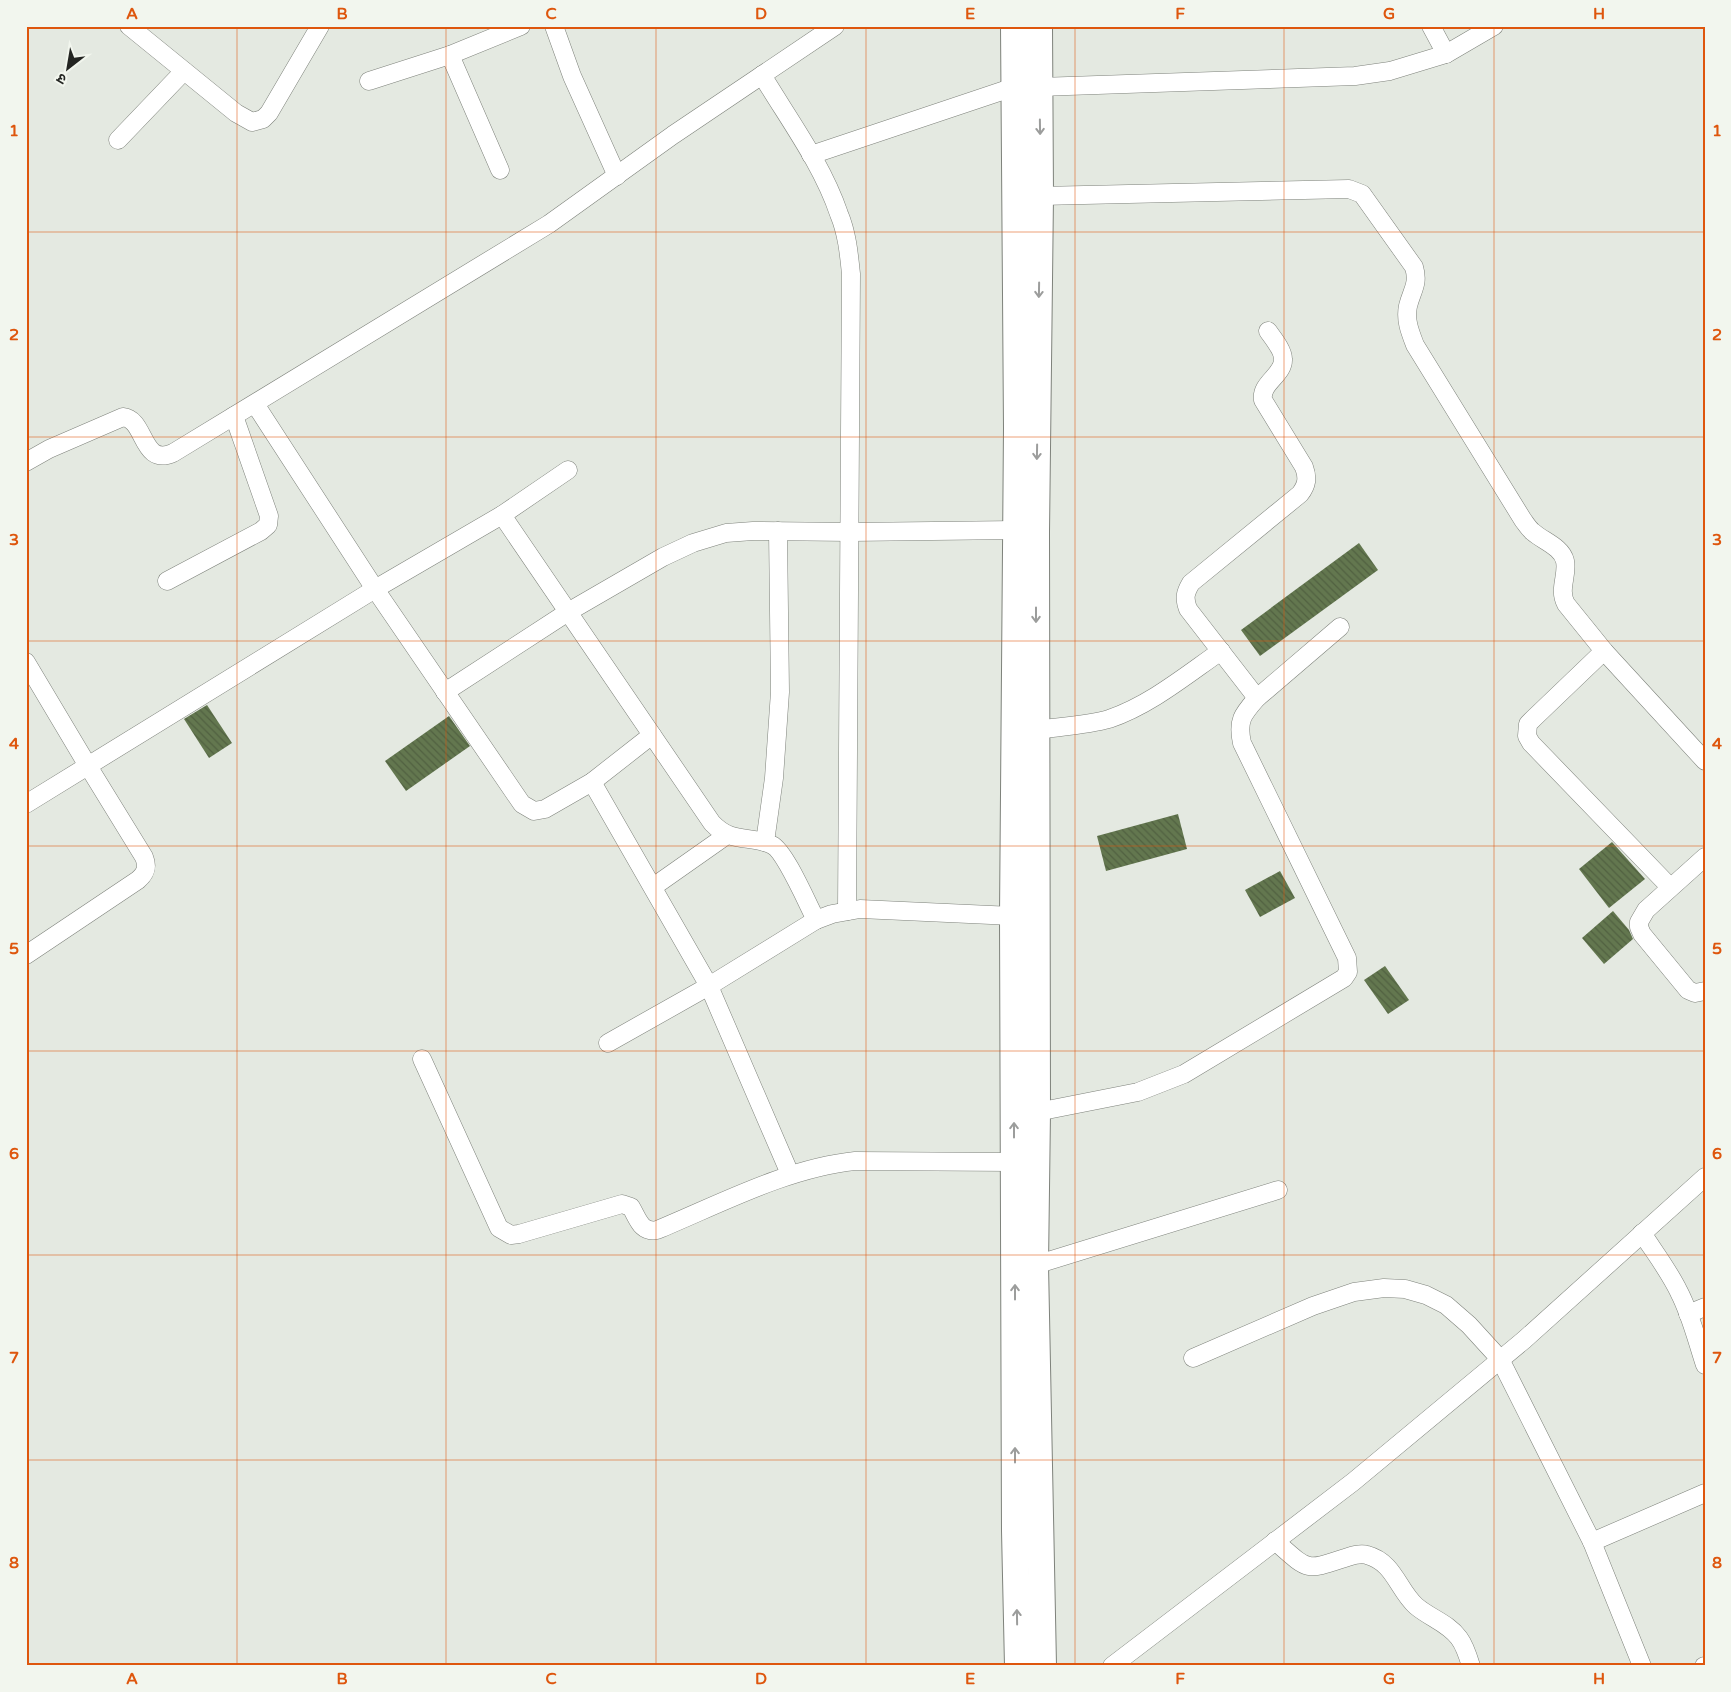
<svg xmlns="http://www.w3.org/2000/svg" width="1731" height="1692" font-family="'Varela Round','Noto Sans Devanagari',sans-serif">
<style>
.building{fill:url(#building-back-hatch)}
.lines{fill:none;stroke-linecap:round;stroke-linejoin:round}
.minor-casing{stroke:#7e827b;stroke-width:19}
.highway-casing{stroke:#7e827b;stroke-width:28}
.minor{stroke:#fff;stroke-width:18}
.highway{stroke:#fff;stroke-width:26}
.oneway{stroke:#9c9d9c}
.grid{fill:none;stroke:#de560d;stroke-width:1;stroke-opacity:0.55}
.neatline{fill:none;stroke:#de560d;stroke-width:2}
.grid-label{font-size:16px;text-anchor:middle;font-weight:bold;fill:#de560d}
</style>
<defs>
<pattern id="building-back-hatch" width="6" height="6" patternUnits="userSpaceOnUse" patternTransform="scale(1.25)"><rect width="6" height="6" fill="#63774f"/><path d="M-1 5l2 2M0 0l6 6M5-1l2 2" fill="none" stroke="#516141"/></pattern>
</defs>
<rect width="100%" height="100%" fill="#e4e9e1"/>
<g class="building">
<path d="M1359,543L1378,570L1260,656L1241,630Z"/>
<path d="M207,705L232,743L209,758L184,719Z"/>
<path d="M449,716L470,746L406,791L385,761Z"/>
<path d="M1178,814L1187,849L1106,871L1097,836Z"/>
<path d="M1612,842L1645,879L1609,908L1579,869Z"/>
<path d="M1280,871L1295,898L1260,917L1245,890Z"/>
<path d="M1613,911L1629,930L1633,939L1604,964L1582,938Z"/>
<path d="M1385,966L1409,1000L1388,1014L1364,980Z"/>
</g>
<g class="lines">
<defs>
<g id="minor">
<path d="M129,26L236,113L252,122L263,119L269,113L320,26"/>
<path d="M554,26L572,76L617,176"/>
<path d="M1431,26L1446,54"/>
<path d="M450,55L500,170"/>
<path d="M762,75C789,120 822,164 839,214C847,233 849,254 851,274L847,911"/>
<path d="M369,81L450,55L521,26"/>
<path d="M1039,87L1355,76L1390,71L1446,54L1494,26"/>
<path d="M118,140L184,71"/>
<path d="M811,155L1014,87"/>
<path d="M1040,196L1349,189L1362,194L1414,267C1419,284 1412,290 1408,306C1405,320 1410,332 1415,345L1523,520C1526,524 1529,529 1533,532C1543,541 1562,547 1565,561C1568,576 1558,589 1566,604L1604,651L1705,761"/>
<path d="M255,404L375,589L522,804L534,811L545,809L592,782L652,735"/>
<path d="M26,462L49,449L123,417C146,419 141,467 173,453L549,224L673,135L835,26"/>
<path d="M502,515L712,823C733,845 749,834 772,845C785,851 808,905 816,920"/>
<path d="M167,581L261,531L268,525L269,516L234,416"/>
<path d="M1604,651L1534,718L1528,724L1527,736L1531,743L1670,887"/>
<path d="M26,662L88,766L144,857C148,867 146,873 138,880L26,955"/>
<path d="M445,692L568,612L663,557L693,543L726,533L753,531L850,532L1016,530"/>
<path d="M1257,698L1188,609C1184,598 1185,593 1191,583L1300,494C1307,485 1308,478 1304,467L1263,400C1260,383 1284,375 1283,359C1283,350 1273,338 1268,331"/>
<path d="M1036,730C1057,727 1089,725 1109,719C1150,705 1185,676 1221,651"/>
<path d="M592,782L709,986L790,1174"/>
<path d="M26,804L375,589L502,515L568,470"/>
<path d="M765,842L774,778L780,692L778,531"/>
<path d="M1705,857L1646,910L1639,922V927L1642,934L1688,990L1695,993L1705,991"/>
<path d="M653,887L727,835"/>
<path d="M608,1043L709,986L816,920L832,914L860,909L1013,916"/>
<path d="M422,1059L499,1228L511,1235L519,1234L622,1204L631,1207C638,1219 641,1233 657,1230C720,1204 787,1168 855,1161L1014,1162"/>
<path d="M1037,1112L1138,1092L1184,1074L1344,978L1348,972L1347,958L1242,743C1237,720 1243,714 1257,698L1340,627"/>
<path d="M1642,1233C1655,1253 1669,1271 1679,1292C1691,1315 1697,1341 1705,1365"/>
<path d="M1035,1265L1278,1190"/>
<path d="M1688,1314L1705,1307"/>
<path d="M1193,1358L1313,1306L1354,1292L1384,1288L1405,1289L1426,1295L1446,1305L1469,1325L1500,1359L1592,1542L1642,1666"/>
<path d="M1275,1541C1310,1572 1305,1571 1348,1557C1354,1555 1361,1553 1367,1555C1394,1562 1398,1590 1416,1606C1430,1618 1448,1623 1459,1638C1465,1646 1468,1656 1471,1666"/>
<path d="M1592,1542L1705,1493"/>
<path d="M1112,1666L1353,1482L1524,1340L1705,1177"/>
<path d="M1704,1666H1705"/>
</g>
<g id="highway">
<path d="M1014,26L1017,428L1013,916L1015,1531L1018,1666"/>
<path d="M1039,26L1040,196L1036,532L1037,1112L1035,1265L1043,1666"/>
</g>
</defs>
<use href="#minor" class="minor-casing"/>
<use href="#highway" class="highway-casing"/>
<use href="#minor" class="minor"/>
<use href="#highway" class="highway"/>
</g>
<defs><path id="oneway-shaft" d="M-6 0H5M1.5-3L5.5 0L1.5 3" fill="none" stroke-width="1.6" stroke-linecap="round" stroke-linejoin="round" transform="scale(1.25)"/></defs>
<g class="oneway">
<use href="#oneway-shaft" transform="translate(1040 127) rotate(89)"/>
<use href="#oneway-shaft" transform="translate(1039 290) rotate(91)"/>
<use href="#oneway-shaft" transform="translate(1037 452) rotate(91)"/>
<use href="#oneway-shaft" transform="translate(1036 615) rotate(90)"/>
<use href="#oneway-shaft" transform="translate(1014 1130) rotate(-90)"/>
<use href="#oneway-shaft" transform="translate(1015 1292) rotate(-90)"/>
<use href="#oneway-shaft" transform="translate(1015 1455) rotate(-90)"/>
<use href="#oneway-shaft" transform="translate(1017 1617) rotate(-91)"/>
</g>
<path class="grid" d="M237,26V1666M446,26V1666M656,26V1666M866,26V1666M1075,26V1666M1284,26V1666M1494,26V1666M26,232H1705M26,437H1705M26,641H1705M26,846H1705M26,1051H1705M26,1255H1705M26,1460H1705"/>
<rect width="1731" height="1692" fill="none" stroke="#f2f6ee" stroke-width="55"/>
<g transform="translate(68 68) rotate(211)" stroke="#f2f6ee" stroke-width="4" paint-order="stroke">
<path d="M0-4L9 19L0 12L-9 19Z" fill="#232522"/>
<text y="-8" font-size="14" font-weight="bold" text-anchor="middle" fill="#232522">उ</text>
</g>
<rect x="28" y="28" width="1676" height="1636" class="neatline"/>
<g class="grid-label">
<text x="132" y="19">A</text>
<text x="342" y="19">B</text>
<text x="551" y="19">C</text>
<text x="761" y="19">D</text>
<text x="970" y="19">E</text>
<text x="1180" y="19">F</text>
<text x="1389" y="19">G</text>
<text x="1599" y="19">H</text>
<text x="14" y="136">1</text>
<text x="1717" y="136">1</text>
<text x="14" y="340">2</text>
<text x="1717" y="340">2</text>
<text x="14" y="545">3</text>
<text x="1717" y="545">3</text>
<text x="14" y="749">4</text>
<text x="1717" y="749">4</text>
<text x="14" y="954">5</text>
<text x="1717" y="954">5</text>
<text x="14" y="1159">6</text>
<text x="1717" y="1159">6</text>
<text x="14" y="1363">7</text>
<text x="1717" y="1363">7</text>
<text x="14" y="1568">8</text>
<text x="1717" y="1568">8</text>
<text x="132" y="1684">A</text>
<text x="342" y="1684">B</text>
<text x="551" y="1684">C</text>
<text x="761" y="1684">D</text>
<text x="970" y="1684">E</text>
<text x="1180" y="1684">F</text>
<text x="1389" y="1684">G</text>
<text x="1599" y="1684">H</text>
</g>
</svg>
